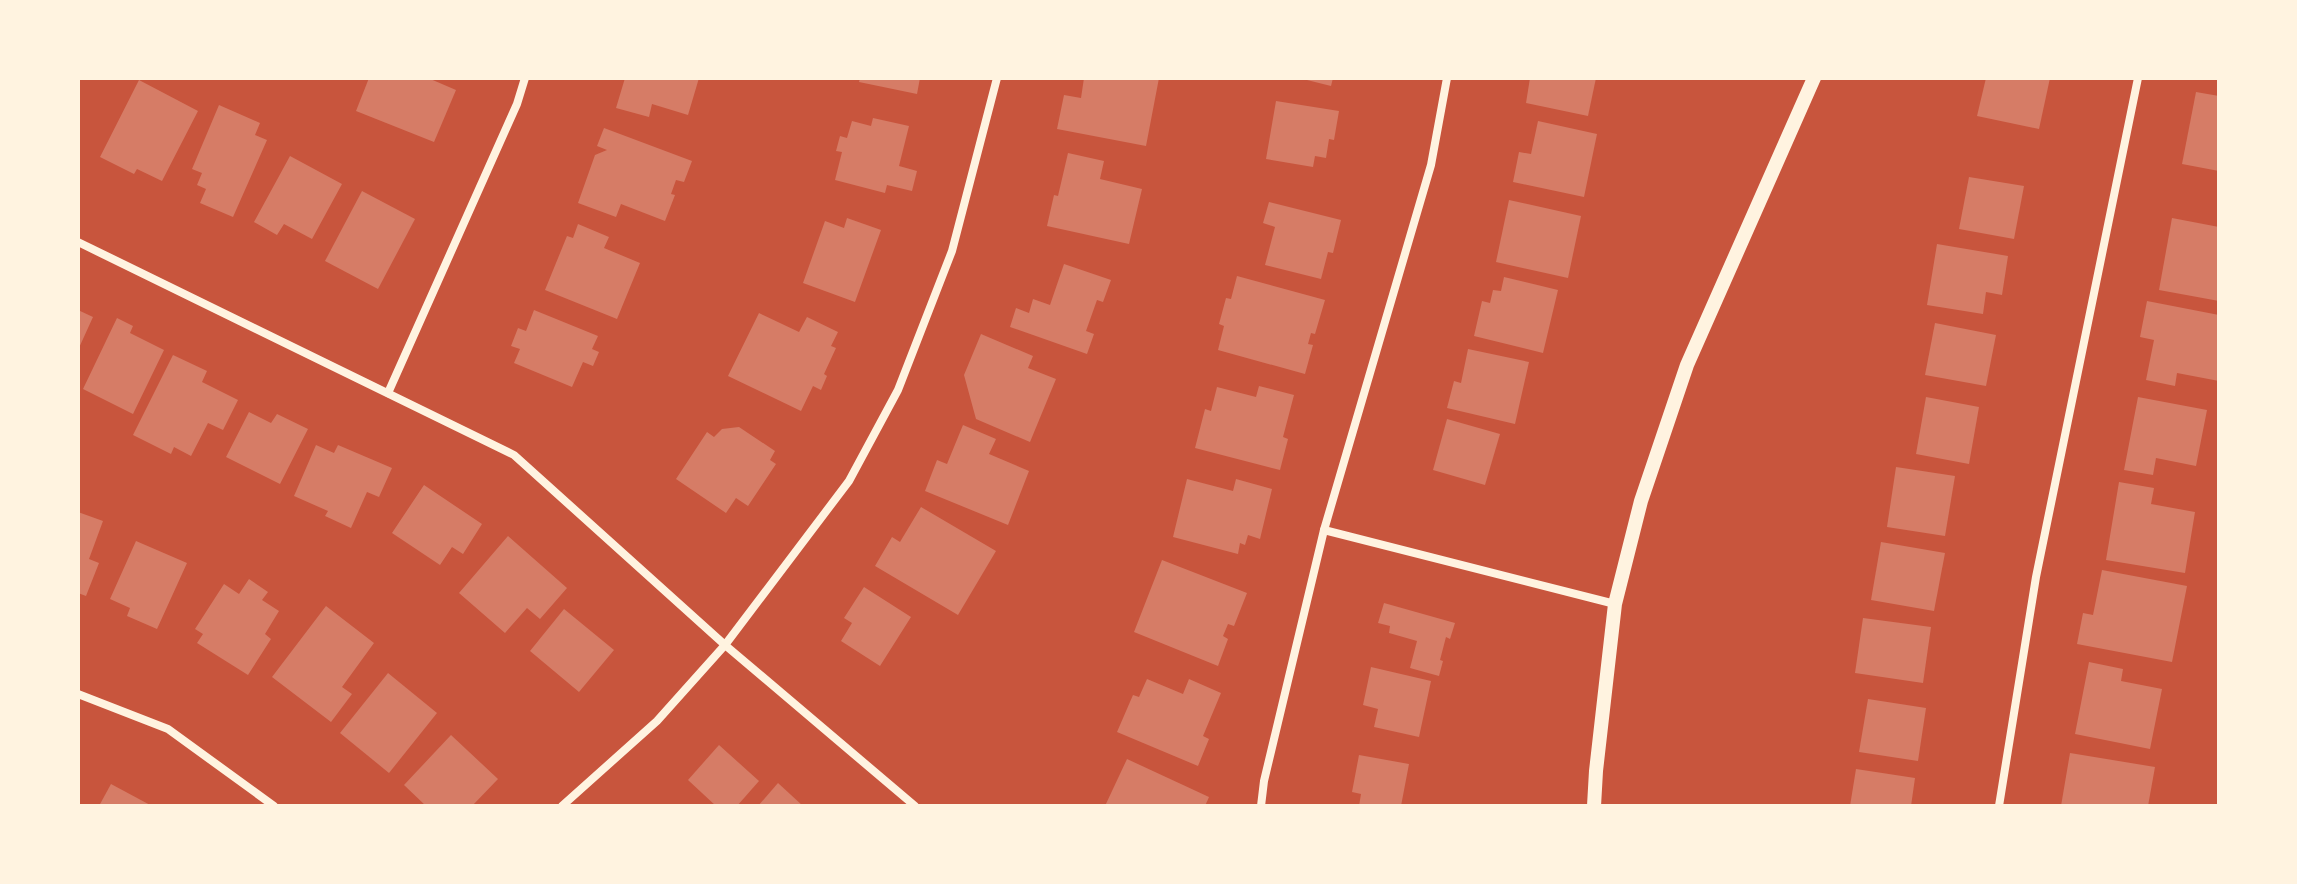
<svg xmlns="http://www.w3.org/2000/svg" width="2297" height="884" font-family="Roboto,sans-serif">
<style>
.building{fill:#d67c66}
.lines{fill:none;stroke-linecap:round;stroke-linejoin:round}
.minor{stroke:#fff3e0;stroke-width:8}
.tertiary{stroke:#fff3e0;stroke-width:14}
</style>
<rect width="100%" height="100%" fill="#c8553d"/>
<g class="building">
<path d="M369,78H428L456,90L434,142L356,111Z"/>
<path d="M625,78H699L688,115L652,104L649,117L616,108Z"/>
<path d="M860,78H920L917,94L859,82Z"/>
<path d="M1084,78H1159L1146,146L1057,129L1064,95L1081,98Z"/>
<path d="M1299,78H1333L1331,86Z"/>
<path d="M1530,78H1596L1588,116L1526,103Z"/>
<path d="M1986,78H2050L2039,129L1977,116Z"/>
<path d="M139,80L198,111L162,181L137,169L134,174L100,157Z"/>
<path d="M2196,92L2219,96V171L2182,164Z"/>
<path d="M1276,101L1339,111L1334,140L1329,139L1326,158L1315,156L1313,167L1266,159Z"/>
<path d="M219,105L260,123L255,135L267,140L233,217L200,203L206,189L197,185L202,173L192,169Z"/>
<path d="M873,118L909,126L899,166L917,171L912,191L887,185L885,193L835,180L842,152L836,151L840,136L847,138L852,121L871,126Z"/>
<path d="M1538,121L1597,134L1584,197L1513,182L1519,152L1531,154Z"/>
<path d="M604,128L692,161L684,182L676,180L671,194L675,195L665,221L621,204L616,217L578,203L595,155L607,150L597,146Z"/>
<path d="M1068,153L1104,161L1100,179L1142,189L1129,244L1047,226L1054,195L1058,196Z"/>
<path d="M290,156L342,184L312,239L284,224L277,235L254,222Z"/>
<path d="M1969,177L2024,186L2014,239L1959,229Z"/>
<path d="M362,191L415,219L378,289L325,261Z"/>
<path d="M1509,200L1581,216L1568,278L1496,262Z"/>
<path d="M1269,202L1341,220L1333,253L1328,252L1321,279L1265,265L1275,227L1263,223Z"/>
<path d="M847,218L881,230L855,302L803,283L825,221L844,228Z"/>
<path d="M2172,218L2219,227V301L2159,290Z"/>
<path d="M578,224L609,237L604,248L640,263L617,319L545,290L567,236L573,238Z"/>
<path d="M1937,244L2008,256L2002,295L1986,292L1983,314L1927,305Z"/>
<path d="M1064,264L1111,280L1103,302L1097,300L1086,331L1094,334L1087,354L1010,327L1016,308L1029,313L1033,299L1050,305Z"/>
<path d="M1237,276L1325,300L1315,334L1311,333L1308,344L1313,345L1305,374L1218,350L1224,326L1219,324L1226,298L1231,299Z"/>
<path d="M1504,277L1558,290L1543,353L1474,336L1482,301L1490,303L1493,290L1501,291Z"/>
<path d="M2147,301L2219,315V381L2177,373L2175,386L2146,380L2154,340L2140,337Z"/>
<path d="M78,310L93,317L78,350Z"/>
<path d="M534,310L598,336L592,349L599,352L593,366L583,362L572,387L514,363L520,349L511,346L518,328L526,331Z"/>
<path d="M759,313L799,332L807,317L838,332L831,346L836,348L824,374L827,376L821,390L813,386L801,411L728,376Z"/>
<path d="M117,318L133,326L130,333L164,350L133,414L83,389Z"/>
<path d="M1935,323L1996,335L1986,386L1925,375Z"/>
<path d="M981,334L1033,356L1028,368L1056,379L1030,442L976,419L964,375Z"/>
<path d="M1468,349L1529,362L1515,424L1447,408L1454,381L1461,383Z"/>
<path d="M173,355L207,371L202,382L238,400L223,430L208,423L191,456L174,447L171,454L133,435Z"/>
<path d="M1259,386L1294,395L1283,437L1288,439L1280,470L1195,448L1205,409L1211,411L1217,387L1256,397Z"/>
<path d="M1926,397L1979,407L1969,464L1916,454Z"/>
<path d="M2138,397L2207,410L2196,466L2156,458L2153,475L2124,470Z"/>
<path d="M249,412L271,423L277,414L308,429L280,484L226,457Z"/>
<path d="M1447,419L1500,434L1485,485L1433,470Z"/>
<path d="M963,425L996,439L989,454L1029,471L1008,525L925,491L937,460L947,464Z"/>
<path d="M739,427L775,451L770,460L776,464L748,506L736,498L726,513L676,479L707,432L714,437L722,429Z"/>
<path d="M316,445L334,453L338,445L392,468L379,497L367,492L351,528L325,516L328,511L294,496Z"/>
<path d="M1896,467L1955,476L1945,536L1887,527Z"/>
<path d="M1187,479L1233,491L1236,479L1272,489L1260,539L1248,535L1245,545L1240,543L1238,554L1173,537Z"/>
<path d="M2119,482L2154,488L2151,504L2195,512L2185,573L2106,560Z"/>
<path d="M424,485L482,524L463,554L452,547L440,565L392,533Z"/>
<path d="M921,507L996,551L958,615L875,566L892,537L900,542Z"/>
<path d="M78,512L103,521L89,559L99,563L86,596L78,593Z"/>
<path d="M508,536L567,588L540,619L527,608L505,633L459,593Z"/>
<path d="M136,541L187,563L157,629L127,616L130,608L110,599Z"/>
<path d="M1881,542L1945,553L1934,611L1871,600Z"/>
<path d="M1162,560L1247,593L1234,626L1228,624L1223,636L1228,639L1218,666L1134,632Z"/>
<path d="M2102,570L2187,586L2172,662L2077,644L2083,613L2093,615Z"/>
<path d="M249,579L268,592L262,600L279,611L265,634L271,639L248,675L197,643L203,634L195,629L224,584L239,594Z"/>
<path d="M864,587L911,617L880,666L841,641L852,623L844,618Z"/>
<path d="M1384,603L1455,623L1450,639L1446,637L1440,660L1443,661L1439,676L1410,668L1417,641L1389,633L1390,626L1378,623Z"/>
<path d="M326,606L374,643L342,687L352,694L331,722L272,677Z"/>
<path d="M564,609L614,650L579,692L530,651Z"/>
<path d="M1863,618L1931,627L1923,683L1855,673Z"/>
<path d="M2089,662L2123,669L2121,681L2162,689L2150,749L2075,734Z"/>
<path d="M1371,667L1431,681L1419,737L1374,727L1378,709L1363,705Z"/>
<path d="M388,673L437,713L389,773L340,733Z"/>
<path d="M1147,679L1183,694L1189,679L1221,693L1203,736L1209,739L1198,766L1117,732L1133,695L1139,697Z"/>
<path d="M1868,699L1926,708L1918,761L1859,752Z"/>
<path d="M451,735L498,779L472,806H426L404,785Z"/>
<path d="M719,745L759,781L737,806H716L688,780Z"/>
<path d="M2070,753L2155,767L2148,806H2061Z"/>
<path d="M1359,755L1409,764L1401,806H1359L1361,794L1352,792Z"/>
<path d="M1127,759L1209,797L1205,806H1105Z"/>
<path d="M1856,769L1915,778L1911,806H1850Z"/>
<path d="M778,783L803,806H758Z"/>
<path d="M111,784L152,806H99Z"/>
</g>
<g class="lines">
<g class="minor">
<path d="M78,242L514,455L725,645L915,806"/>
<path d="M388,393L517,104L525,78"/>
<path d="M1324,530L1615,604"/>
<path d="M78,694L168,729L274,806"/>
<path d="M562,806L657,721L725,645L849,481L898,390L952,251L997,78"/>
<path d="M1261,806L1264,781L1324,530L1431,165L1447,78"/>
<path d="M1999,806L2036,577L2138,78"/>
</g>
<path class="tertiary" d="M1594,806L1596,771L1615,604L1641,501L1687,365L1814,78"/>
</g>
<rect width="2297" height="884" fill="none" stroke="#fff3e0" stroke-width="160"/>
</svg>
